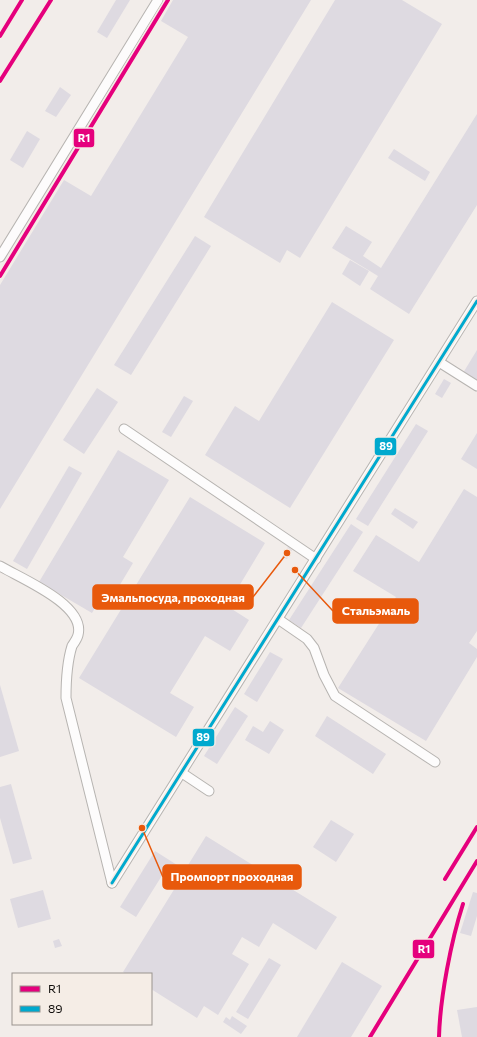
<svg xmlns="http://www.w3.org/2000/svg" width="477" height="1037" font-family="Commissioner,sans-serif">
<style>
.building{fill:#dedae1}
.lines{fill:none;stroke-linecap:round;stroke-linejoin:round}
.minor-casing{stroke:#b7b4b1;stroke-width:11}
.minor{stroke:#fdfcfc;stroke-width:9}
.bus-1-casing{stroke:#f5ede6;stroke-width:6}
.bus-1{stroke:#00a9ce;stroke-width:3}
.rail-1-casing{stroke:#f5ede6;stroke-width:7}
.rail-1{stroke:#e5007d;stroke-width:4}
.leader{fill:none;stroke:#e8590c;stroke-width:1.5}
.callout-dot{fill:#e8590c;stroke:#f5ede6;stroke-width:1.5}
.callout{fill:#e8590c;stroke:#e8590c;stroke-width:1.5}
.callout-label{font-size:12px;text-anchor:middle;font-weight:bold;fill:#fff}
.line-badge{stroke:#f5ede6;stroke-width:1.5}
.badge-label{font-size:11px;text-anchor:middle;font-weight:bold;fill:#fff}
</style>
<rect width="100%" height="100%" fill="#f2edea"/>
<g class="building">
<path d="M116,0H130L107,38L97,32Z"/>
<path d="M173,0H311L0,509V285L64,180L91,196L188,37L161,21Z"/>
<path d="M335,0H402L442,24L300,258L287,250L280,263L204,217Z"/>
<path d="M60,87L71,95L56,117L45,111Z"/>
<path d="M477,114V205L409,314L370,289L378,276L332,248L346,226L372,242L363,256L381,268Z"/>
<path d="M27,131L40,139L23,168L10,160Z"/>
<path d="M394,149L430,172L425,181L388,158Z"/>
<path d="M195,236L211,246L131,375L114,365Z"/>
<path d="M350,260L369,271L360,286L342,274Z"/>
<path d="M332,302L394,340L290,508L205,455L235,406L259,421Z"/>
<path d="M477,350V381L463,373Z"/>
<path d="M444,379L451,383L442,398L435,394Z"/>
<path d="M97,388L118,402L84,454L63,440Z"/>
<path d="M184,396L193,401L171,437L162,432Z"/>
<path d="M416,424L428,431L368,526L356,519Z"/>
<path d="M477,433V469L461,459Z"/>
<path d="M118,450L169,480L123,557L133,563L115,593L106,589L92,613L39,582Z"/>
<path d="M69,466L82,473L27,569L13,561Z"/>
<path d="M464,489L477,497V631L469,643L477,649V657L426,741L338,688L396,597L353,571L376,535L419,562Z"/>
<path d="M190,497L265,543L227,606L249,620L230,651L205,636L170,693L194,707L176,737L79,678Z"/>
<path d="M395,508L418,522L413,529L391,514Z"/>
<path d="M351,524L363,532L301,628L289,620Z"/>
<path d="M288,547L292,550L287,559L282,557Z"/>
<path d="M270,652L283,659L257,702L244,694Z"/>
<path d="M0,685L19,751L0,757Z"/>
<path d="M235,707L248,716L217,764L204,756Z"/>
<path d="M327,716L386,754L373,774L315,736Z"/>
<path d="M270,721L284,730L269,754L245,740L253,726L263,732Z"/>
<path d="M11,784L32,859L13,864L0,818V787Z"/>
<path d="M331,820L354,834L336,862L313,847Z"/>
<path d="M206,836L337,917L316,950L273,923L259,947L242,937L232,954L249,964L218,1015L204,1006L197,1018L151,989V974H126L123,972L183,875L168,866L136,917L120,907L155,851L185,870Z"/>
<path d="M43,890L51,919L18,928L10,899Z"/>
<path d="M473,892L477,893V916L471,936L460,933Z"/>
<path d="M59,939L62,946L55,948L53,941Z"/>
<path d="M269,958L281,965L248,1019L236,1012Z"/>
<path d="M342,962L382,986L351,1037H297Z"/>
<path d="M477,1007V1037H462L457,1010Z"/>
<path d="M232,1016L247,1026L241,1034L223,1022L226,1017L230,1020Z"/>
</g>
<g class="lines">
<defs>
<g id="minor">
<path d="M0,257L158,0"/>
<path d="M439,362L477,386"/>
<path d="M124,429L316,559"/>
<path d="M0,566C22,579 86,605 78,635C77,639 74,643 72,646C67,662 66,682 66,698L112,883"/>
<path d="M278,619L307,639L314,648L324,675L335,696L435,762"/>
<path d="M182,773L209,791"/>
<path d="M112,883L477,301"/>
</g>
</defs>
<use href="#minor" class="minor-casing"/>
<use href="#minor" class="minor"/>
<defs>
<path id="bus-1" d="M112,883L477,301"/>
</defs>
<use href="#bus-1" class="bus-1-casing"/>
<use href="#bus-1" class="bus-1"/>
<defs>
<g id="rail-1">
<path d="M0,36L22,0"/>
<path d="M0,81L51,0"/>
<path d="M0,276L168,0"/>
<path d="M445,879L477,827"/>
<path d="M370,1037L477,861"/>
<path d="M439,1037C440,998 451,941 463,904"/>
</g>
</defs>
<use href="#rail-1" class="rail-1-casing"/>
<use href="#rail-1" class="rail-1"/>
</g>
<path class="leader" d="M287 553L253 597M295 570L333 611M142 828L163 877"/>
<g class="callout-dot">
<circle cx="287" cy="553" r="4"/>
<circle cx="295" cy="570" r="4"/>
<circle cx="142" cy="828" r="4"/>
</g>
<g class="callout">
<rect x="93" y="585" width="160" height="24" rx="4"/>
<rect x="333" y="599" width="85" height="24" rx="4"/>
<rect x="163" y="865" width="138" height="24" rx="4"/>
</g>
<g class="callout-label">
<text x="173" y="602">Эмальпосуда, проходная</text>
<text x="376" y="615">Стальэмаль</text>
<text x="232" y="881">Промпорт проходная</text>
</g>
<g class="line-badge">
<rect x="73" y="128" width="22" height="20" rx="4" fill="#e5007d"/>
<rect x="374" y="437" width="23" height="19" rx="4" fill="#00a9ce"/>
<rect x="192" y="728" width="23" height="19" rx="4" fill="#00a9ce"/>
<rect x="412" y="939" width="23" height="20" rx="4" fill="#e5007d"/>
</g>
<g class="badge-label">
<text x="84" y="142">R1</text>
<text x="386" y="450">89</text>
<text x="203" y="741">89</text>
<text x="424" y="953">R1</text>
</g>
<rect x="12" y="973" width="140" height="52" fill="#f5ede6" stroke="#99938e"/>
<rect x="20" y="986" width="20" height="6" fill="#e5007d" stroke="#99938e"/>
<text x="48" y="993" font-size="12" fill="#100d0b">R1</text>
<rect x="20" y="1006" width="20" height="6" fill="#00a9ce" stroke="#99938e"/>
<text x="48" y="1013" font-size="12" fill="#100d0b">89</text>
</svg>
